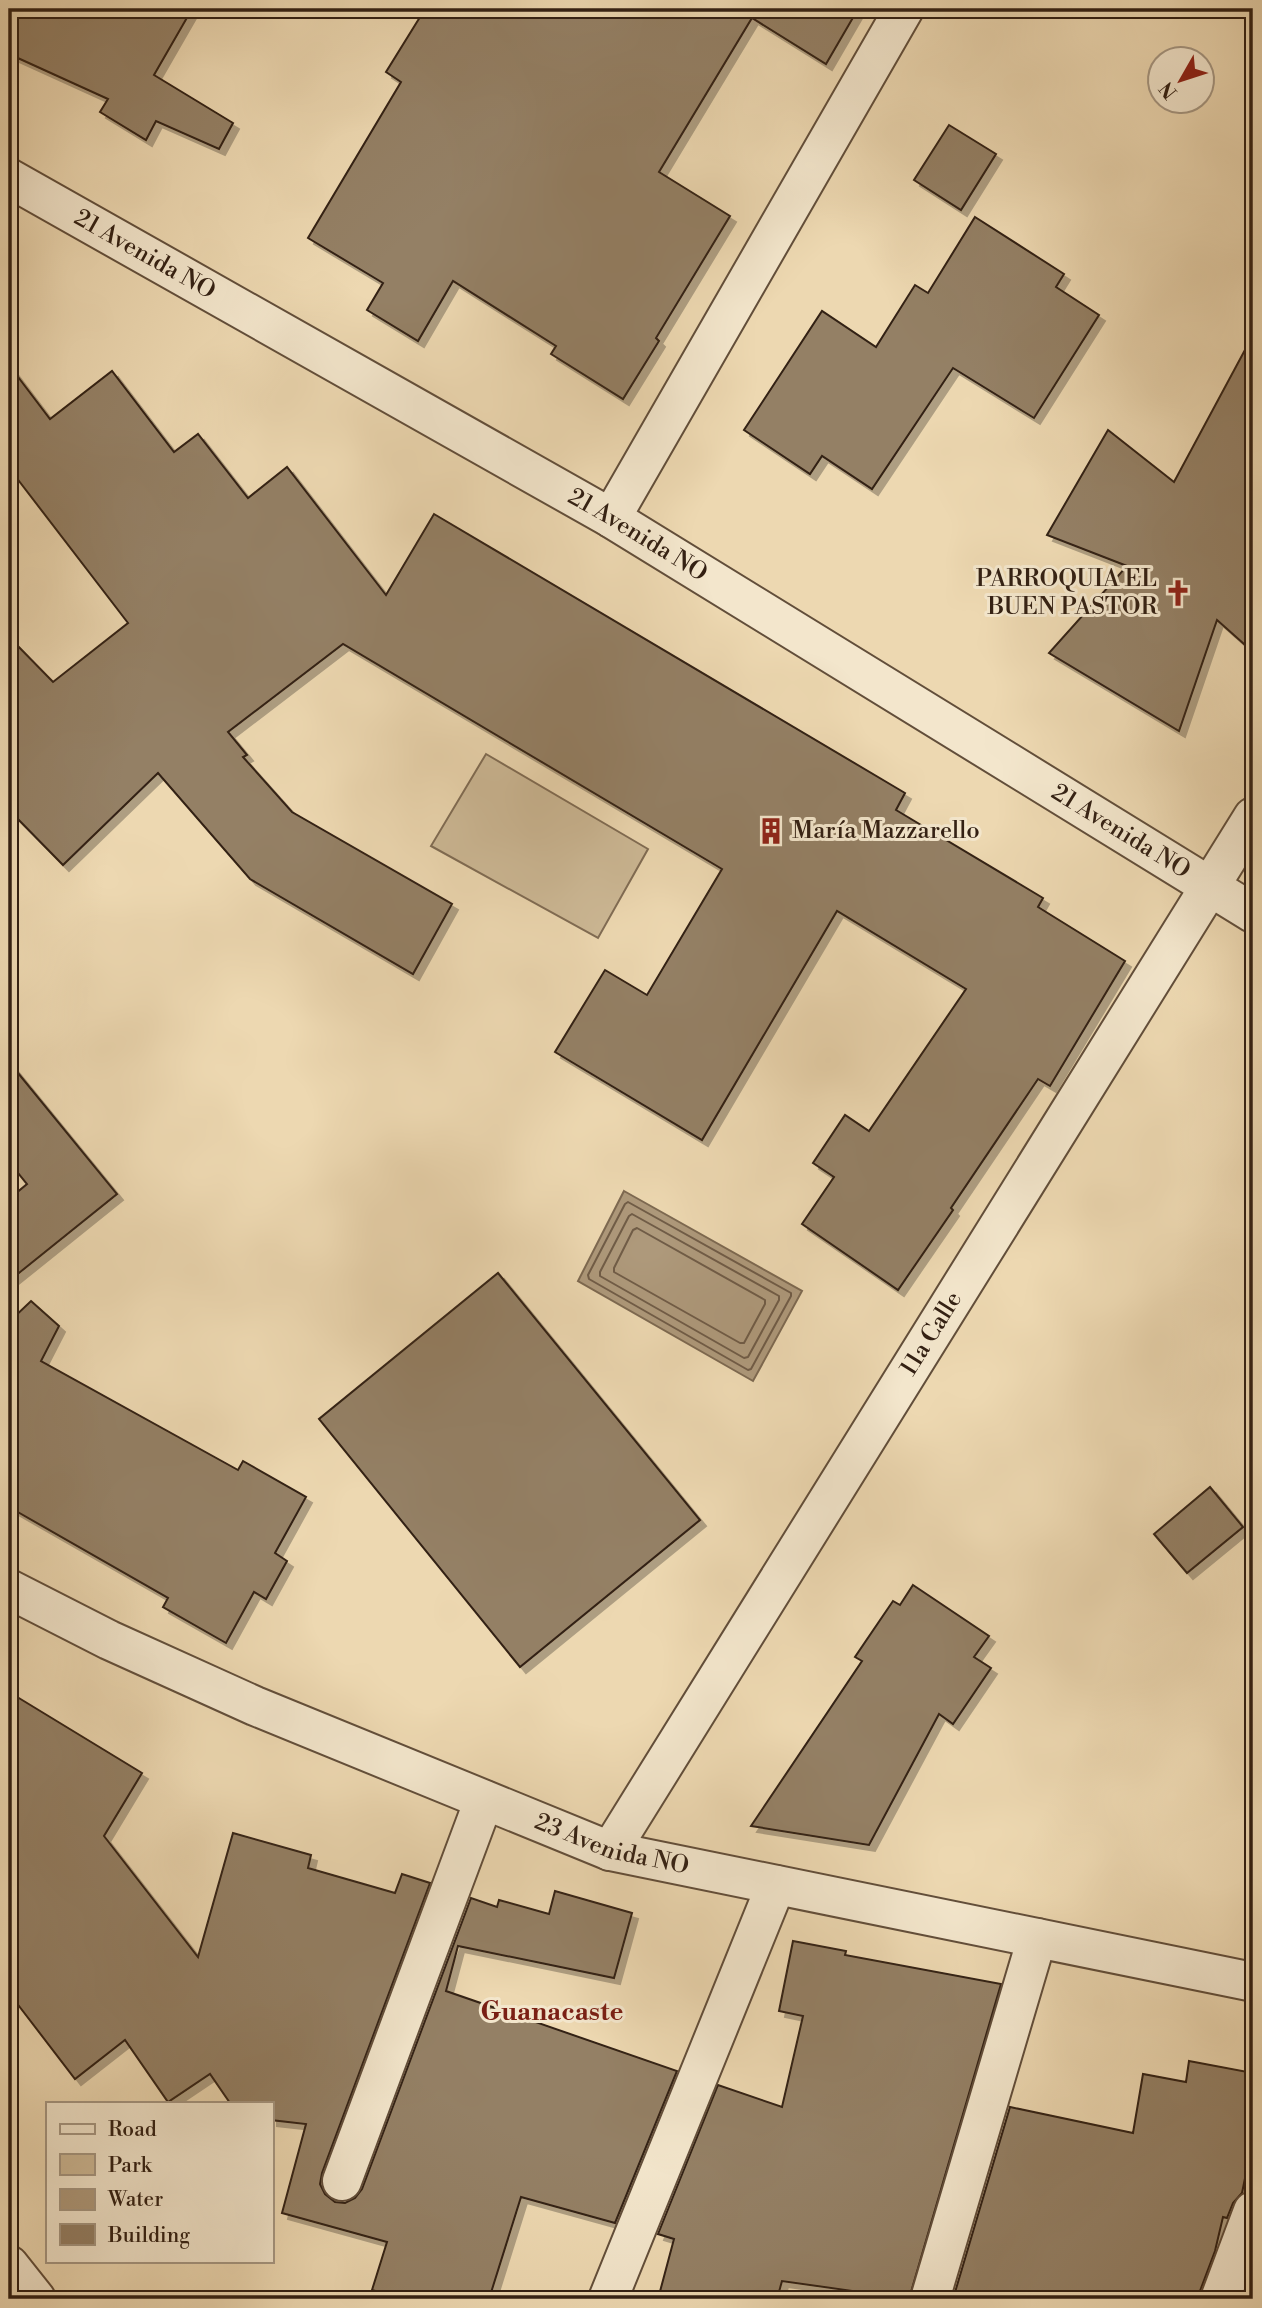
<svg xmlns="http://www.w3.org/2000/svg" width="1262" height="2308" font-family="'Libre Bodoni',serif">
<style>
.green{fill:#cdb996;stroke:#806c54;stroke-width:2}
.water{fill:#ae997b;stroke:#7d6951;stroke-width:2}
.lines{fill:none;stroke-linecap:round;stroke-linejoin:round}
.shore{stroke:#705c47;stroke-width:2}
.building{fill:#948065;stroke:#332013;stroke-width:2;filter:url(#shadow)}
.minor-casing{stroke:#624e3a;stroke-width:42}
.minor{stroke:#f3e6cc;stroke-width:38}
.labels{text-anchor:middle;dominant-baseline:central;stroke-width:6;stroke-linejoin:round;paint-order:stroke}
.street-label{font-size:24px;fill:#332013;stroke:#f3e6cc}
.poi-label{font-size:24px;fill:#332013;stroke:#f3e6cc;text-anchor:end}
.neighbourhood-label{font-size:26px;font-weight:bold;fill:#7a1f14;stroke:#f3e6cc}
</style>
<defs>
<filter id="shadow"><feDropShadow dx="6" dy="6" stdDeviation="0" flood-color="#0004"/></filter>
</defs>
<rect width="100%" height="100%" fill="#edd8b1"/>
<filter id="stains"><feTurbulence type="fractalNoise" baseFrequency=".00286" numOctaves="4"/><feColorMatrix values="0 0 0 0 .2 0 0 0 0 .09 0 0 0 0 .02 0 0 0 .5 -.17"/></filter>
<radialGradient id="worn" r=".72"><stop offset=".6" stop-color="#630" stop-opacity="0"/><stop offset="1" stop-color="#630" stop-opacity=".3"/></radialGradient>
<path class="green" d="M486,754L648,849L598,938L431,846Z"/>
<path class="water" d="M624,1191L802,1291L753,1381L578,1281Z"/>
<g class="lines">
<g class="shore">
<path d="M628,1202L791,1293V1296L751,1369L748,1370L589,1279L588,1275L625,1204Z"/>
<path d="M632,1214L779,1296V1300L748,1357L744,1358L600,1276V1272L629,1216Z"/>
<path d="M637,1228L765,1300V1304L744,1343H740L614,1272V1268L633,1230Z"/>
</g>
</g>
<g class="building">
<path d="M9,9H192L154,75L233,123L219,149L156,121L146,140L100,112L108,99L9,54Z"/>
<path d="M425,9H858L826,64L752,18L659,172L730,216L656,338L659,341L623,399L551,354L556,346L453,281L418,341L367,310L383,283L308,238L401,82L386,72Z"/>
<path d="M949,125L996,154L961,210L914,180Z"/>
<path d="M975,217L1064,274L1056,287L1099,315L1034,418L953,368L872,489L822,456L810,474L744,430L822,311L876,347L915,285L928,293Z"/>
<path d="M1253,335V652L1217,620L1179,731L1049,653L1127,566L1047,535L1108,430L1174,482Z"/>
<path d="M9,365L50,419L112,371L174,452L198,434L248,498L287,467L386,595L434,514L905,793L896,810L1043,898L1038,907L1125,961L1050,1086L1038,1079L951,1208L953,1210L898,1290L802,1224L834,1177L813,1163L845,1115L869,1131L966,989L837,911L702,1140L555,1052L605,970L647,995L722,869L343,644L228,732L247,755L243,757L292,812L452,904L413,974L250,879L158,773L63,865L9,810V637L53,682L128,623L9,468Z"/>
<path d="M9,1062L117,1194L9,1281V1199L27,1184L9,1162Z"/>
<path d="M498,1273L700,1520L520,1667L319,1419Z"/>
<path d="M31,1301L59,1326L41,1361L238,1470L243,1461L306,1497L275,1553L287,1561L266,1599L254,1592L226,1643L163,1607L168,1598L9,1507V1322Z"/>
<path d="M1210,1487L1243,1527L1187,1573L1154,1534Z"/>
<path d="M913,1585L989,1636L974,1657L991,1668L953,1724L939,1714L869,1845L751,1826L862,1661L855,1657L893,1601L900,1605Z"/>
<path d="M9,1692L142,1773L104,1836L198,1957L233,1833L311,1855L308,1868L395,1893L402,1874L430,1883L322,2173L320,2184L325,2194L335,2202L345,2203L355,2198L362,2189L471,1898L497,1907L499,1900L549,1914L555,1891L632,1913L614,1978L458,1946L446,1991L677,2071L615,2223L521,2197L489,2299H401L372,2290L387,2242L282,2213L306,2124L271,2120V2103H230L210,2074L168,2102L125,2040L75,2079L9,1993Z"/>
<path d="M793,1941L846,1951L845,1955L1001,1984L909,2299L782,2281L777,2299H658L674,2239L658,2234L718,2085L782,2107L803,2016L779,2011Z"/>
<path d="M1189,2061L1253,2073V2139L1242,2193L1233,2203L1227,2218L1223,2217L1215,2251L1200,2291L1199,2299H953L1010,2107L1133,2133L1143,2074L1186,2082Z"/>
</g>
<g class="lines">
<defs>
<g id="minor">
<path id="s1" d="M9,178L611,518L1253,913"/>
<path d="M611,518L904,9"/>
<path id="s2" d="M9,1589L109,1640L255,1706L610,1851L1253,1982"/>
<path id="s3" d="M610,1851L1253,817"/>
<path d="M342,2181L484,1800"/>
<path d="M9,2265L36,2299"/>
<path d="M608,2299L776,1885"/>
<path d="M930,2299L1037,1938"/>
<path d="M1220,2299L1253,2211"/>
</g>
</defs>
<use href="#minor" class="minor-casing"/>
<use href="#minor" class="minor"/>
</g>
<defs>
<symbol id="church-bare" viewBox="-9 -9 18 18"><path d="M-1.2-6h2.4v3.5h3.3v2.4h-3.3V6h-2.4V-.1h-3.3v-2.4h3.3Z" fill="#8f2418" stroke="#f3e6cc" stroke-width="2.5" paint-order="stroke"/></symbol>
<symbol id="building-bare" viewBox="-9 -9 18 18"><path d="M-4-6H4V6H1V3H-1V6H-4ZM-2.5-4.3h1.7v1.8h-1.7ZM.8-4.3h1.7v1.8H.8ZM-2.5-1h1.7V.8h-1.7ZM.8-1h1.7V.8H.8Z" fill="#8f2418" stroke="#f3e6cc" stroke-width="2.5" paint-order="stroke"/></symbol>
</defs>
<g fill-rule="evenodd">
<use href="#church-bare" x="1159" y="574" width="38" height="38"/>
<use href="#building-bare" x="752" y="812" width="38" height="38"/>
</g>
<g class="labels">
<g class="street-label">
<text stroke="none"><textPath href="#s1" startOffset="156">21 Avenida NO</textPath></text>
<text stroke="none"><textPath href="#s1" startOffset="723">21 Avenida NO</textPath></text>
<text stroke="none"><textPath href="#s1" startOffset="1290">21 Avenida NO</textPath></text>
<text stroke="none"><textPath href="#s3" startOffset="609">11a Calle</textPath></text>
<text stroke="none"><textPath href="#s2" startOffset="656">23 Avenida NO</textPath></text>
</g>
<g class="poi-label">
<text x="1157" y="579">PARROQUIA EL<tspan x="1157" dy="28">BUEN PASTOR</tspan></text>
<text x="792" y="831" text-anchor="start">María Mazzarello</text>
</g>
<g class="neighbourhood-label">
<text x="552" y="2012">Guanacaste</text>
</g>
</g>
<rect width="1262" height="2308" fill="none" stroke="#edd8b1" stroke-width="35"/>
<rect x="10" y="10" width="1241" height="2287" fill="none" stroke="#332013" stroke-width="3.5"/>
<rect x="18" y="18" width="1227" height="2273" fill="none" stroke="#332013" stroke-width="2"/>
<rect x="46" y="2102" width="228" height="161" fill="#f3e6cc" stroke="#a69782" stroke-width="2"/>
<rect x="60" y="2124" width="35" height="10" fill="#f3e6cc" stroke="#a69782" stroke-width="2"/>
<text x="108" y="2136" font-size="21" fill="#332013">Road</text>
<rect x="60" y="2154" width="35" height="21" fill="#cdb996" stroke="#a69782" stroke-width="2"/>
<text x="108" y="2172" font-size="21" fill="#332013">Park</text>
<rect x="60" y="2189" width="35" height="21" fill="#ae997b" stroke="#a69782" stroke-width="2"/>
<text x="108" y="2206" font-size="21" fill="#332013">Water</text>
<rect x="60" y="2224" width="35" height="21" fill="#948065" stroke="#a69782" stroke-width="2"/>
<text x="108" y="2242" font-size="21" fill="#332013">Building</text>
<g transform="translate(1181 80) rotate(231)"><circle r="33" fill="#f3e6cc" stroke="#a69782" stroke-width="2"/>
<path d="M0-5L12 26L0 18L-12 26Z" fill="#8f2418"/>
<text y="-10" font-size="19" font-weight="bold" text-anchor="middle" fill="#332013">N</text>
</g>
<rect width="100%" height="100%" filter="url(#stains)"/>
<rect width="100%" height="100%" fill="url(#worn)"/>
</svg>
